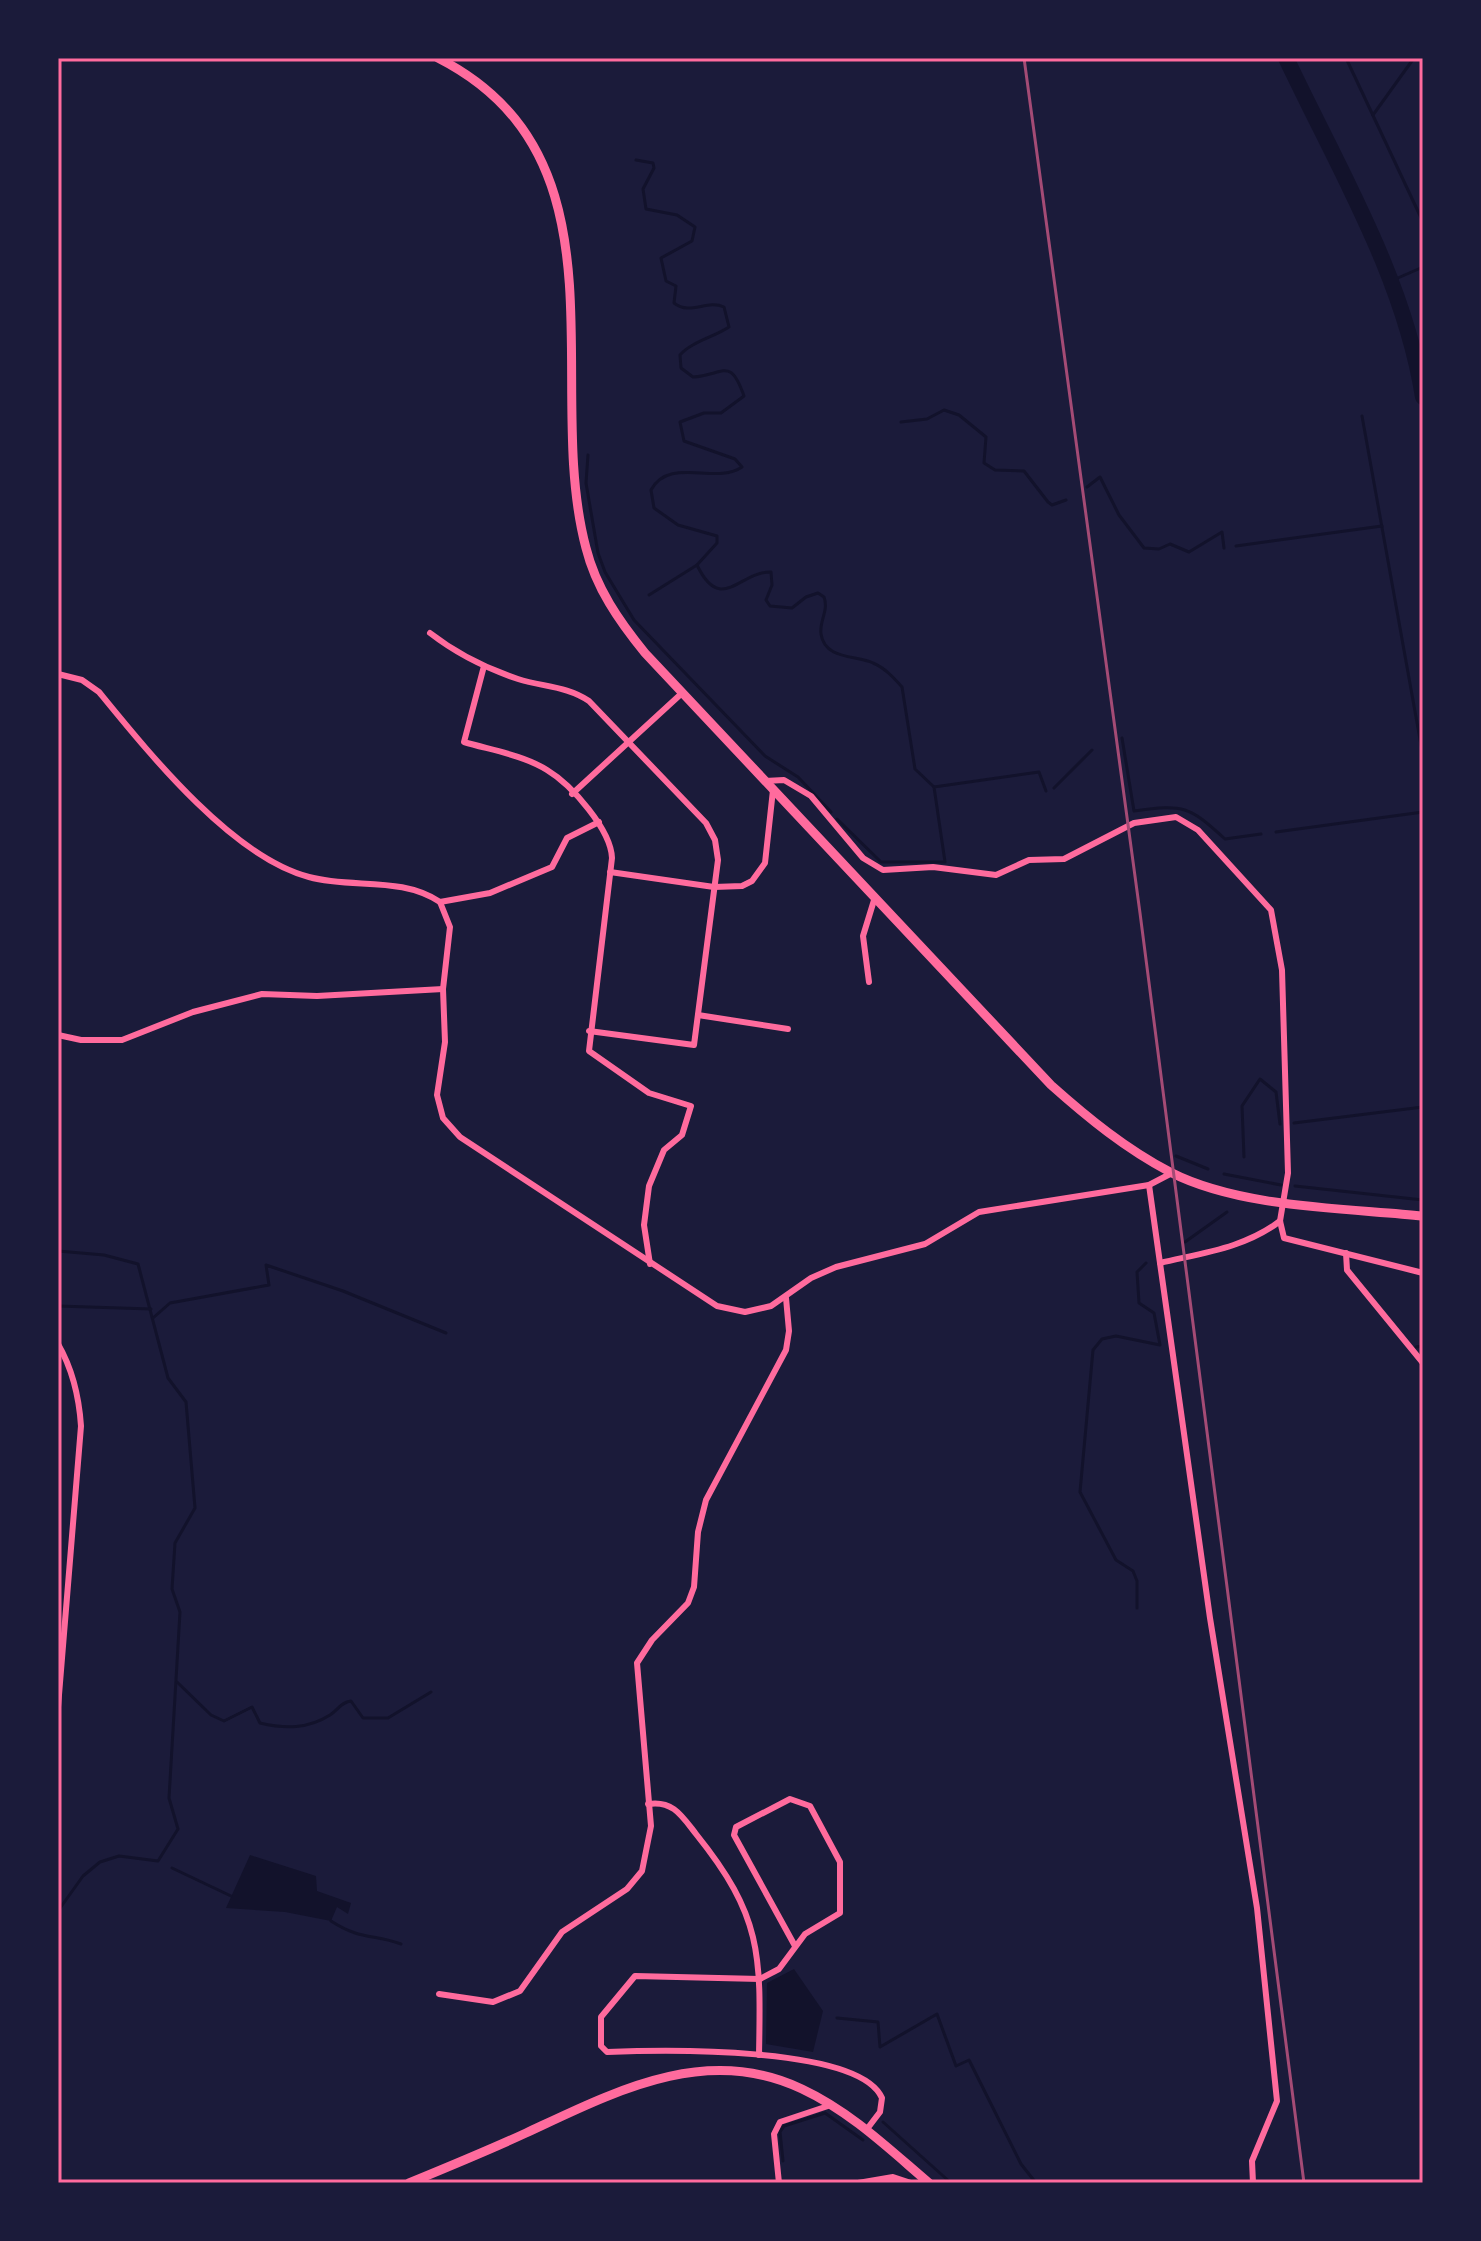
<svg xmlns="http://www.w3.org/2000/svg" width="1481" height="2241" font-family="'Alegreya Sans',sans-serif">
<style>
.water{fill:#12122b}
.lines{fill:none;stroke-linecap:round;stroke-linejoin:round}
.stream{stroke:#12122b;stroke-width:3}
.river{stroke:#12122b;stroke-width:16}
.minor{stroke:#ff6b9d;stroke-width:6}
.primary{stroke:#ff6b9d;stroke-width:9}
.trunk{stroke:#ff6b9d;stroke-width:9}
.rail{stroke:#a44b75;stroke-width:3}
.neatline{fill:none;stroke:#ff6b9d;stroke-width:3}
</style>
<rect width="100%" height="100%" fill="#1b1b3a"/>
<g class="water">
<path d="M250,1855L316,1876L317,1891L351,1903L348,1914L337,1907L331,1921L285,1912L226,1908Z"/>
<path d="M794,1969L823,2011L813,2052L766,2044L767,1983Z"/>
</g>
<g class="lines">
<g class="stream">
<path d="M1346,58L1423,222"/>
<path d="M1373,115L1414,58"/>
<path d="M636,160L653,163L654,168L643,189L646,209L677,215L695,227L692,241L661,258L666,281L676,286L674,303C690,316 707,299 724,307L729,327C714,337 691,342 680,355L681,368L693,377C724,375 730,356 744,396L721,413H704L680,422L684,441L735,459L742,467C716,485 669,456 651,490L654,508L678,525L717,536V543L697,565C721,615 740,571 771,572L772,585L766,600L770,606L792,608L806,597L818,593L824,597C829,611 819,621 821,634C825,660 856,655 873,663C885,668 894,678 902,687L915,769L934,787"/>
<path d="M1391,281L1423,267"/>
<path d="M1362,416L1423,756"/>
<path d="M901,422L927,419L944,410L959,415L986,437L984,463L995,470L1024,471L1048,502L1052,505L1066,500"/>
<path d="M588,455L586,483L598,553L605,572L634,620L765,756L798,777L831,812"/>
<path d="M1087,487L1100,477L1119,515L1144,548L1159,549L1170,544L1189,552L1222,532L1224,548"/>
<path d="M1236,546L1382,526"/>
<path d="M649,595L697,565"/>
<path d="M1122,738L1134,811C1184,804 1189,806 1225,839L1261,834"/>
<path d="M1054,788L1092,750"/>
<path d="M837,819L881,862H945L934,787L1039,772L1046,791"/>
<path d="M1276,832L1423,812"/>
<path d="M1294,1123L1423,1107"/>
<path d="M1176,1156L1208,1169"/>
<path d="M1244,1157L1242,1106L1260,1079L1276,1092L1280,1124"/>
<path d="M1224,1174L1281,1185"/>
<path d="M1295,1186L1423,1200"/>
<path d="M1185,1242L1227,1212"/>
<path d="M58,1251L104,1255L138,1264L168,1378L186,1402L195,1508L175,1543L172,1589L180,1612L169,1798L178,1829L158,1861L119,1856L100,1862L83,1876L58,1911"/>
<path d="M58,1306L151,1309"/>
<path d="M153,1318L170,1303L269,1285L266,1265L343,1291L446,1333"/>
<path d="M1416,1347L1423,1346"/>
<path d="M1137,1608V1581L1133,1571L1116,1560L1080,1492L1093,1350L1102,1339L1116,1336L1160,1345L1154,1313L1139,1303L1137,1272L1146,1263"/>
<path d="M177,1682L211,1715L224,1721L252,1707L260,1723C285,1729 308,1729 330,1715C338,1710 341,1702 351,1701L363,1718H388L431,1692"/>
<path d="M172,1868L231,1896"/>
<path d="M331,1921C360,1940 373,1934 401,1944"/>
<path d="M837,2018L878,2022L880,2047L937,2014L956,2066L969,2060L1021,2164L1036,2183"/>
<path d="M883,2122L951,2183"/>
<path d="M783,2161L780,2132L784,2126L825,2113L863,2140"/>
</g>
<path class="river" d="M1286,58C1338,168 1404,277 1423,397"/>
<g class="minor">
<path d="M430,633C457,654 485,668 518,679C543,687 567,686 589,701L706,823L715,840L718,860L694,1045L589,1031"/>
<path d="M484,666L464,742C491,750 523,755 547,770C572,785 611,830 612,858L589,1051L649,1093L691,1106L682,1135L664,1150L649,1186L644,1225L650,1264"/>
<path d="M58,674L82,680L99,692C148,752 232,857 309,877C353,889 401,876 440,902L450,927L443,989L445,1042L437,1095L443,1118L460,1137L717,1306L745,1312L771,1306L811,1278L836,1267L925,1244L979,1212L1149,1185L1172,1173"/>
<path d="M765,781L784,780L811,796L863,858L883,870L933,867L996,875L1029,860L1064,859L1134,823L1176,817L1198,830L1271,910L1282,970L1288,1173L1280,1221L1284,1238L1423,1273"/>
<path d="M572,794L681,694"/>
<path d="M610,872L714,887L742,886L752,881L765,863L773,790"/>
<path d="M440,902L490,893L552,867L567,838L599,822"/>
<path d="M869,982L863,936L875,897"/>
<path d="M698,1015L788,1029"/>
<path d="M58,1035L81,1040H122L193,1012L262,994L317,996L443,989"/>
<path d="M1149,1185L1210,1618L1257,1908L1277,2101L1252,2161L1253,2183"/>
<path d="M1346,1253L1347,1270L1423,1363"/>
<path d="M1160,1263C1202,1253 1245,1248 1280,1221"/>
<path d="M58,1344C73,1370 79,1396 81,1426L58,1707"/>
<path d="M1423,1505V1513"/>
<path d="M648,1804C673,1800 682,1816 696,1834C762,1916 761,1954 759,2055"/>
<path d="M795,1946L734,1835L736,1827L790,1799L810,1806L840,1862V1913L805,1934L779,1969L760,1979L635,1976L601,2017V2046L607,2052C660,2050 859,2045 882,2098L880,2112L867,2129"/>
<path d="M439,1994L493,2002L520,1991L562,1932L627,1889L642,1871L651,1826L637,1663L652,1640L688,1603L694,1587L698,1532L706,1500L786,1350L789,1331L786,1298"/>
<path d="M779,2183L774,2134L780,2122L831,2105"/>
<path d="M858,2183L893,2177L911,2183"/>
</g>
<path class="primary" d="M409,2183C448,2167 487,2151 526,2133C614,2092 706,2043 802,2089C851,2112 889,2149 929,2183"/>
<path class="trunk" d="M438,58C634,158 542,384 586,548C596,588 619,621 645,653L1051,1085C1088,1118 1126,1149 1170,1172C1240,1208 1345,1208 1423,1216"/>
<path class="rail" d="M1024,58L1140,913L1304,2183"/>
</g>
<rect width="1481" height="2241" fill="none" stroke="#1b1b3a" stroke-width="120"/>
<rect x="60" y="60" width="1361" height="2121" class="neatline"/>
</svg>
